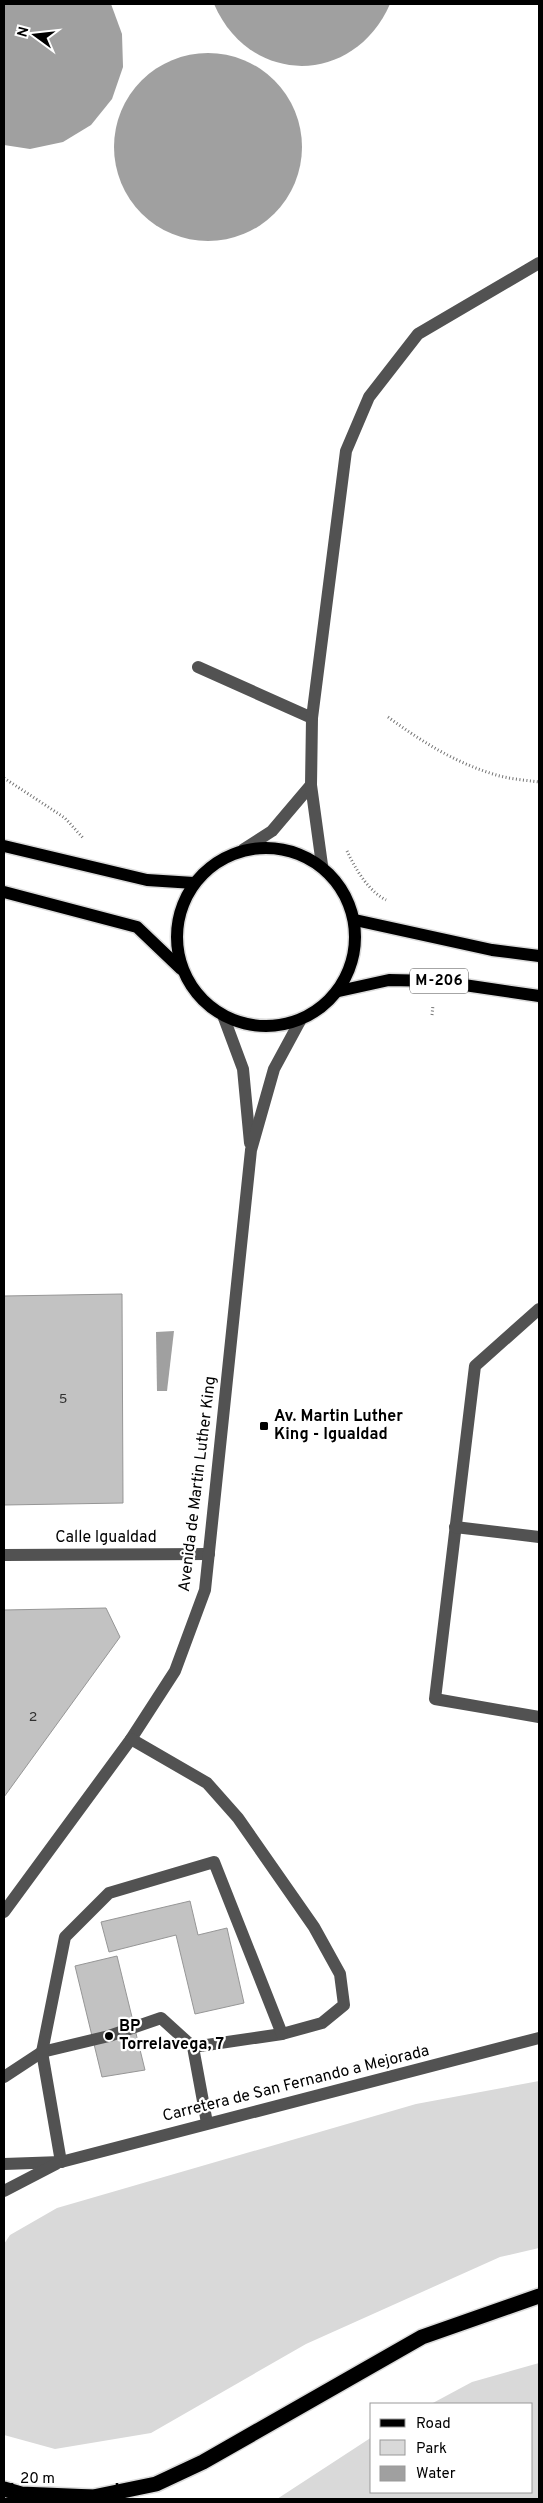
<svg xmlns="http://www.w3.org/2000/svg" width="543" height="2503" font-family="Overpass,sans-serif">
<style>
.green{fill:#d9d9d9}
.water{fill:#a0a0a0}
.building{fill:#c2c2c2;stroke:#969696}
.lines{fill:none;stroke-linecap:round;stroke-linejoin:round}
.major-casing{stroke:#dbdbdb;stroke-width:15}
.highway-casing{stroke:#dbdbdb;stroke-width:18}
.path{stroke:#747474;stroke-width:3;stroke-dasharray:1 2.5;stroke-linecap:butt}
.minor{stroke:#525252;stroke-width:12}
.major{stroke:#000;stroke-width:12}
.highway{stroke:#000;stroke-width:15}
.poi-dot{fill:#000;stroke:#fff;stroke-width:2}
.labels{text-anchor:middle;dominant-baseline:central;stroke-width:4.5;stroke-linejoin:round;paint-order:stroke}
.number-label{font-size:14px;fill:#303030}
.shield{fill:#fff;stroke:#4c4c4c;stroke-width:1}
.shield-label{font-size:15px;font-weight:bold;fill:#000}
.poi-label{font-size:16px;font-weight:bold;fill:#000;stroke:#fff;text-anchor:start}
.street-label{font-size:16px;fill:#000;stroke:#fff}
</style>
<rect width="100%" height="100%" fill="#fff"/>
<g class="green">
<path d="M539,2081V2248L500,2257L306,2344L151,2433L55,2449L4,2435V2244L10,2235L57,2208L416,2104Z"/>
<path d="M539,2363V2499H277L372,2437V2492H532V2404H431L472,2382Z"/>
</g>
<g class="water">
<path d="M4,4H111L122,34L123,67L112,99L91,125L63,142L30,149L4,145Z"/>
<path d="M214,4H390C354,86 250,87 214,4Z"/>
<circle cx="208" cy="147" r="94"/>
<path d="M174,1331L167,1391H157L156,1332Z"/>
</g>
<g class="building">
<path d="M122,1294L123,1503L4,1505V1296Z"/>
<path d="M106,1608L120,1637L4,1797V1610Z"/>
<path d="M190,1901L198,1935L227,1928L244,2003L195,2014L176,1935L109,1952L101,1922Z"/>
<path d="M117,1956L145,2070L102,2077L75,1966Z"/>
</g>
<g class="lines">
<defs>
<g id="major">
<path d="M4,846L147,880L194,883"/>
<circle cx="266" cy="937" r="89"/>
<path d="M4,892L137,927L181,969"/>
<path d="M355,920L492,950L539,956"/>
<path d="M339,991L389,980L437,981L539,996"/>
</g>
<path id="highway" d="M4,2489L21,2494L93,2497L156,2484L203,2462L422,2337L539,2296"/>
</defs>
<use href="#major" class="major-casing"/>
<use href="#highway" class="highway-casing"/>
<g class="path">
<path d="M388,717C421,741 454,762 493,774C508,779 524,780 539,782"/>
<path d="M4,778L65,818L84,839"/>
<path d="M347,851C355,868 368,891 386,900"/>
<path d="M432,1015L433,1005"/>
</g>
<g class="minor">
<path d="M198,667L312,718"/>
<path d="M244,849L272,831L311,785"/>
<path d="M322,865L311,785L312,718L346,451L369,397L418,334L539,263"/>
<path d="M224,1018L243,1069L250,1143"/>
<path d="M539,1309L475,1366L435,1699L539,1717"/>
<path d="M455,1527L539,1537"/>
<path d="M4,1555L209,1554"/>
<path d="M4,1912L131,1739L175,1671L205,1590L251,1150L274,1069L300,1021"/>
<path d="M193,2047L207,2123"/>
<path d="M4,2077L42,2052L109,2036L161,2018L193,2047L282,2034L322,2023L344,2005L340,1974L314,1927L238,1818L207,1783L131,1739"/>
<path d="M61,2162L42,2052L65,1937L109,1893L214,1862L282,2034"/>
<path d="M4,2164L61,2162L539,2038"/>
<path d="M4,2191L56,2164"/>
</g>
<use href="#major" class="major"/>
<use href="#highway" class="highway"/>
</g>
<g class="poi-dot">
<rect x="259" y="1421" width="10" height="10" rx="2.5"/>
<circle cx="109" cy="2036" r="5"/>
</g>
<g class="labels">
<g class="number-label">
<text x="63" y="1399">5</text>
<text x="33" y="1717">2</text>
</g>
<rect class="shield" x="410" y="968.5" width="58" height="25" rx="4"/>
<g class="shield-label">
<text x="439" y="981">M-206</text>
</g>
<g class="poi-label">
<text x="274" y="1417">Av. Martin Luther<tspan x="274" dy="18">King - Igualdad</tspan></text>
<text x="119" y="2027">BP<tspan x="119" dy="18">Torrelavega, 7</tspan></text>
</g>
<g class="street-label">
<text transform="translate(198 1484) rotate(-83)">Avenida de Martin Luther King</text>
<text x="106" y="1538">Calle Igualdad</text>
<text transform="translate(296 2084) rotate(-14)">Carretera de San Fernando a Mejorada</text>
</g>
</g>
<rect width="543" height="2503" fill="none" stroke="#000000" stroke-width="10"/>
<rect x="370" y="2403" width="162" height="90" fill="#ffffff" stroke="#999999"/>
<rect x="380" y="2419" width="25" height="8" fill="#000000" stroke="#999999"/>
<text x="416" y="2428" font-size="15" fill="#000000">Road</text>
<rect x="380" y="2440" width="25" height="15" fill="#d9d9d9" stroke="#999999"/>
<text x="416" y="2453" font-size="15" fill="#000000">Park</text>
<rect x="380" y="2466" width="25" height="15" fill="#a0a0a0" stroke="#999999"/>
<text x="416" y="2478" font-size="15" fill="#000000">Water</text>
<g transform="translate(35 35) rotate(285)" stroke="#ffffff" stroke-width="4" paint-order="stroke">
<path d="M0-4L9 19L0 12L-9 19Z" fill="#000000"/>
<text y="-8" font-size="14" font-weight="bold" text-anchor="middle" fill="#000000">N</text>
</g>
<path d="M12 2483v8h105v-8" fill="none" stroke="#000000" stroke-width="2.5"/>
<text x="20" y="2483" font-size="15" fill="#000000" stroke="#ffffff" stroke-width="4" paint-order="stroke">20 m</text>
</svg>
